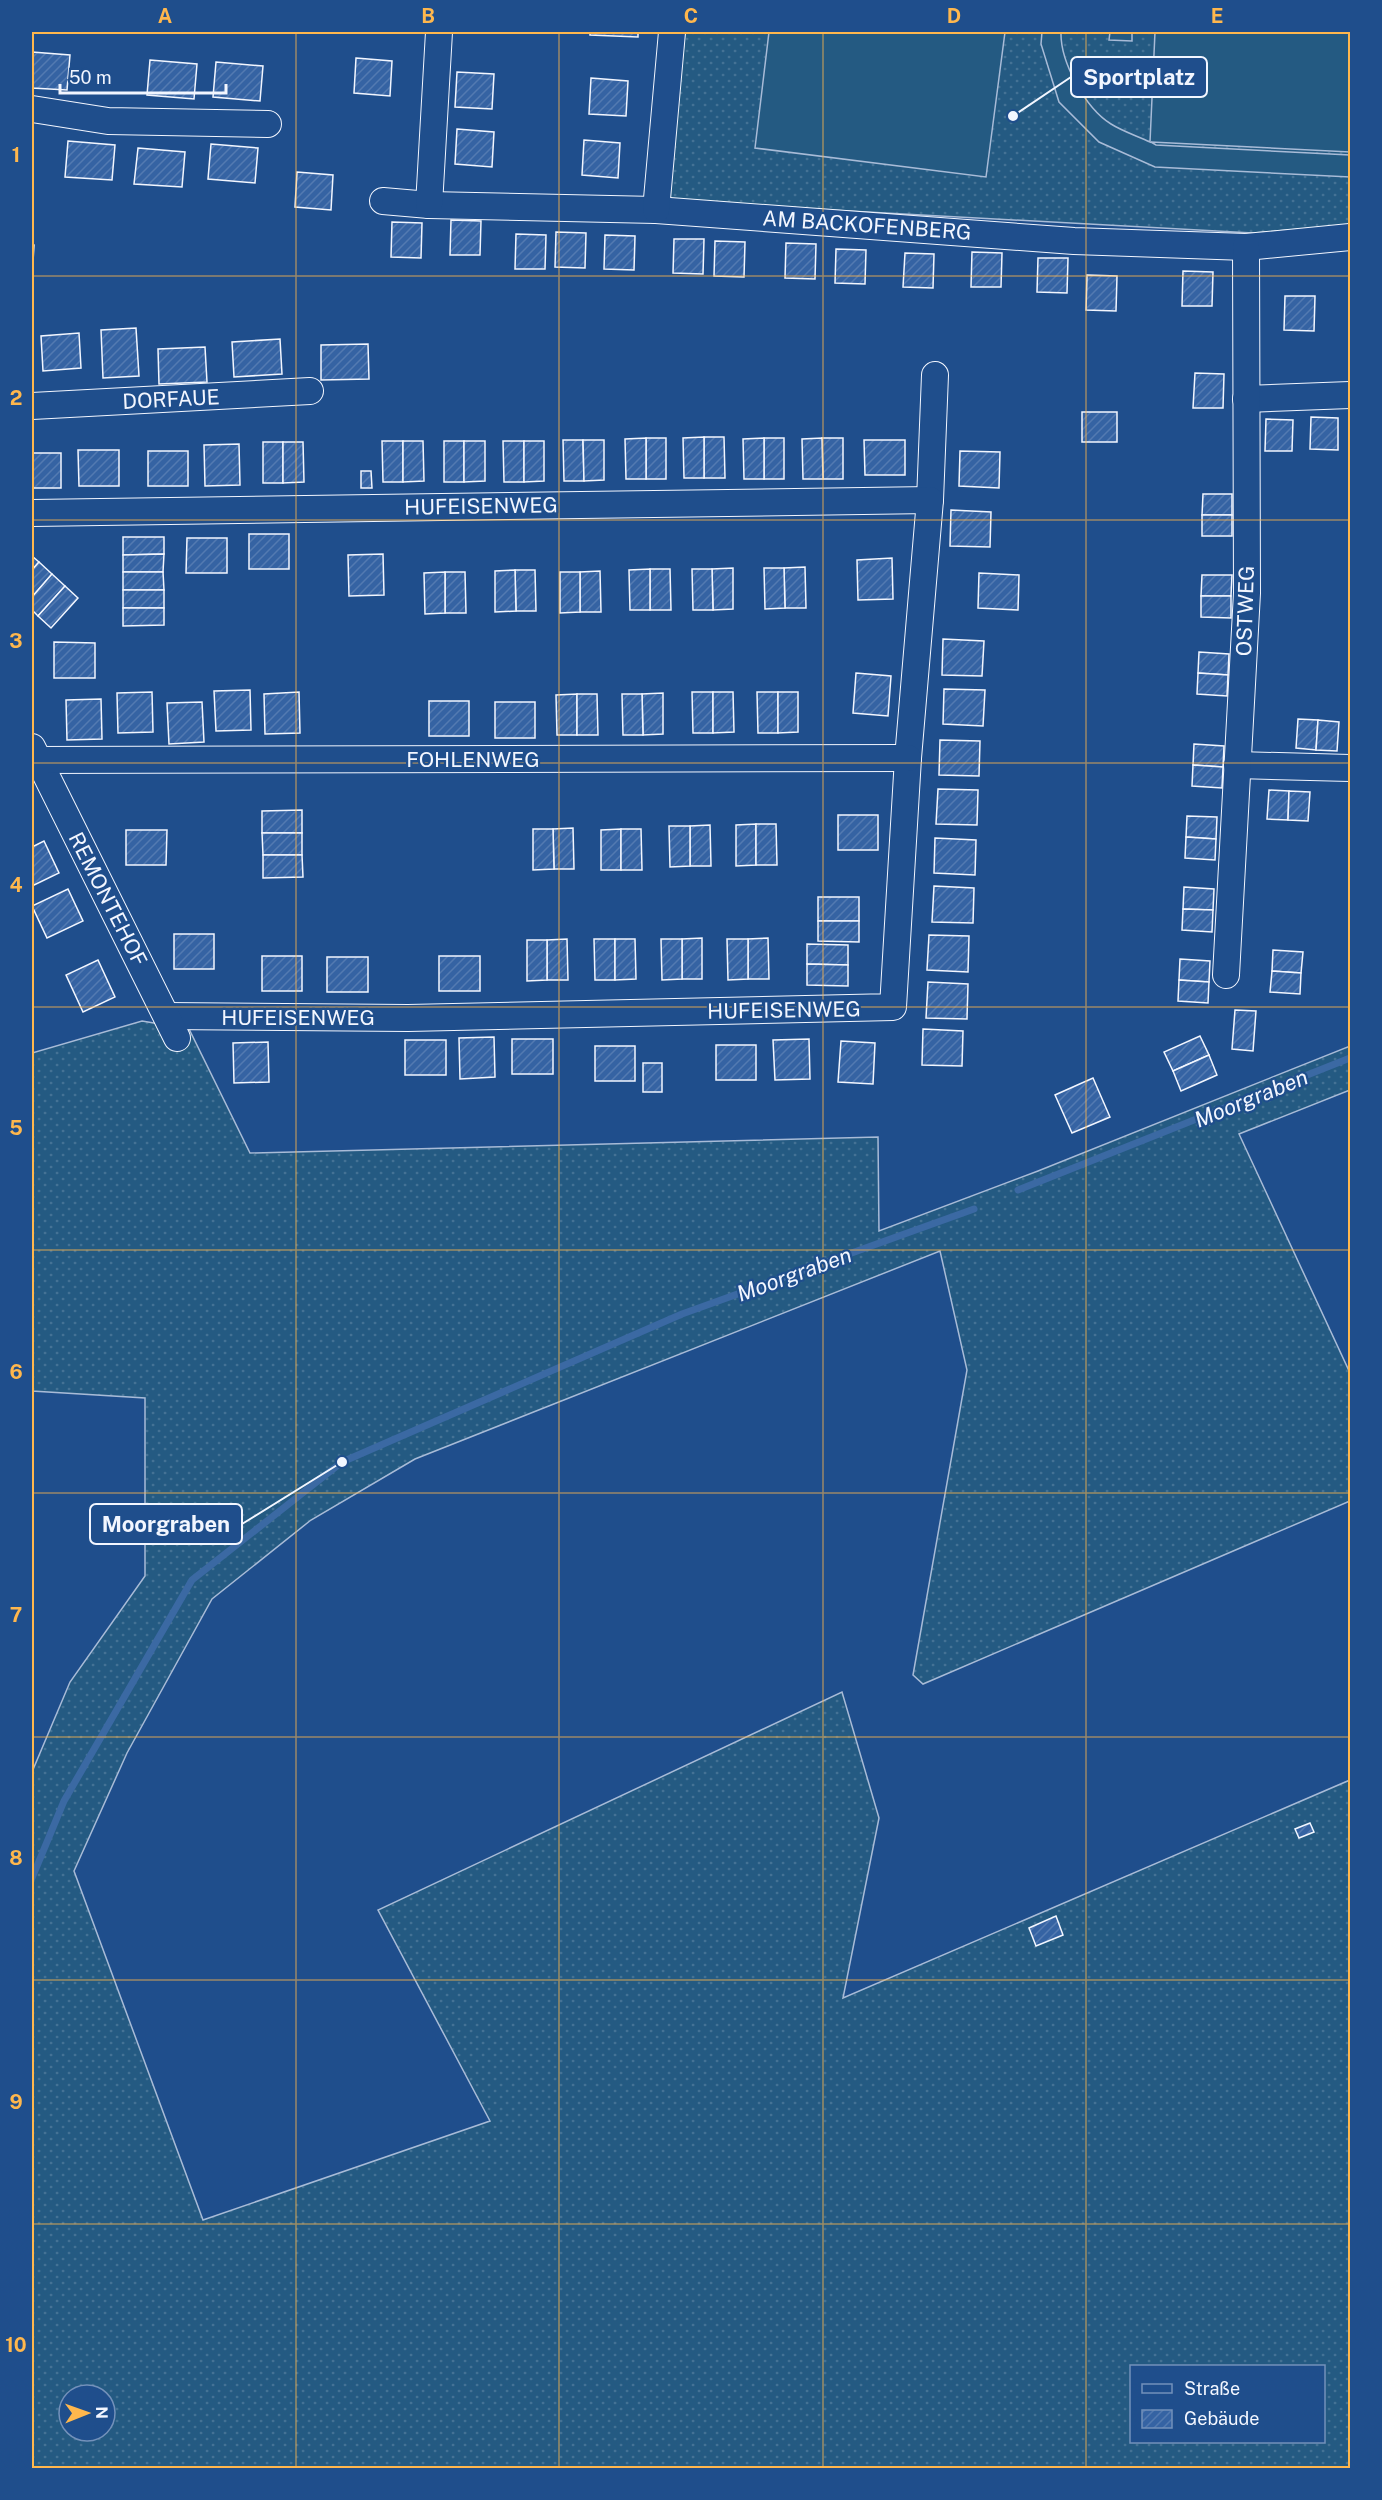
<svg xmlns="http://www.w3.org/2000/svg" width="1382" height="2500" font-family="'Public Sans',sans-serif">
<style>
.grass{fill:url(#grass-dots);stroke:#a8bbd7;stroke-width:1.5;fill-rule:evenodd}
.garden{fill:#245a82;stroke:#a8bbd7;stroke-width:1.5}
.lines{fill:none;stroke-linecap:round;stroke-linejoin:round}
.stream{stroke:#3b69a3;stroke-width:7}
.building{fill:url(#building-hatch);stroke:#f2f6ff;stroke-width:1.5}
.minor-casing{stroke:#f2f6ff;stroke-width:28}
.minor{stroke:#1f4e8c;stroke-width:26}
.grid{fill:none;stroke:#ffb74d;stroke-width:1.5;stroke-opacity:0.55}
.labels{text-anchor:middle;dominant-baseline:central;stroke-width:4.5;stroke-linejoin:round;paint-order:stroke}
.street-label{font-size:21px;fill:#f2f6ff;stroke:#1f4e8c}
.water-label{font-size:22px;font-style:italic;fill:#f2f6ff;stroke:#1f4e8c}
.leader{fill:none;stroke:#f2f6ff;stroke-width:2}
.callout-dot{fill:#f2f6ff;stroke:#1f4e8c;stroke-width:2}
.callout{fill:#1f4e8c;stroke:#f2f6ff;stroke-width:2}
.callout-label{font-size:22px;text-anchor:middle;font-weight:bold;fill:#f2f6ff}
.neatline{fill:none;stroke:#ffb74d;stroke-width:2}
.grid-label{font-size:20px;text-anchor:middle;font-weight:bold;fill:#ffb74d}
</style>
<defs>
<pattern id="grass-dots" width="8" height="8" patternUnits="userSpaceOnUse" patternTransform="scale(1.5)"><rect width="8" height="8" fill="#245a82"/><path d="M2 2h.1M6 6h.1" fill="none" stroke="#447295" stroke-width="1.8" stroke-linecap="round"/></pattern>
<pattern id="building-hatch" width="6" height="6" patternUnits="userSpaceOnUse" patternTransform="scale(1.5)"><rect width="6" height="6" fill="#3563a3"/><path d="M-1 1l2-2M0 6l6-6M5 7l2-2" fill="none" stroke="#537ab1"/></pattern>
</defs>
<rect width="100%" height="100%" fill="#1f4e8c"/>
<g class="grass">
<path d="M685,32H1350V225L1253,233L668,201Z"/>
<path d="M142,1021L189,1029L250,1153L878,1137L879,1231L1038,1171L1350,1046V1090L1239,1134L1350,1373V1501L923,1684L913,1675L967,1370L940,1251L415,1459L311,1520L212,1599L127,1753L74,1871L203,2220L490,2121L378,1910L842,1692L879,1818L843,1998L1350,1780V2468H32V1772L70,1682L145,1576V1398L32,1391V1053ZM1132,2366H1324V2442H1132ZM69,2395H105V2431H69Z"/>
</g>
<g class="garden">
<path d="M769,32H1005L986,177L755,148Z"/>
<path d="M1042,32H1061C1060,61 1085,108 1111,124C1122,131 1137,136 1150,142L1155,32H1350V152L1151,142L1156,145L1350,155V177L1155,167L1099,142L1059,102L1041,44Z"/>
<path d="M1110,32H1132V41L1109,40Z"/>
</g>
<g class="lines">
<g class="stream">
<path d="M1018,1190L1350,1058"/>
<path d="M32,1878L64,1801L192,1580L342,1462L682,1314L974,1209"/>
</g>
</g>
<g class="building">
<path d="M590,32H638V37L590,35Z"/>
<path d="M32,52L70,55L67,90L32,88Z"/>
<path d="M356,58L392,61L390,96L354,93Z"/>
<path d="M150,60L197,64L194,99L147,95Z"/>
<path d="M216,62L263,66L260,101L213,97Z"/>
<path d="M457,72L494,74L492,109L455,107Z"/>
<path d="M591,78L628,81L626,116L589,114Z"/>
<path d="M457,129L494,132L492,167L455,164Z"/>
<path d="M584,140L620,143L618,178L582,175Z"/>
<path d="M68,141L115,145L112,180L65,177Z"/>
<path d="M211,144L258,148L255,183L208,179Z"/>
<path d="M138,148L185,152L182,187L134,184Z"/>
<path d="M297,172L333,175L331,210L295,207Z"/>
<path d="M451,220L481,221L480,255H450Z"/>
<path d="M392,222L422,223L421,258L391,257Z"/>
<path d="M556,232L586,233L585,268L555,267Z"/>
<path d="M516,234L546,235L545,269H515Z"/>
<path d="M605,235L635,236L634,270L604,269Z"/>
<path d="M674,239H704L703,274L673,273Z"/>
<path d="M715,241L745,242L744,277L714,276Z"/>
<path d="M786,243L816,244L815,279L785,278Z"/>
<path d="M32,244L34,245L32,278Z"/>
<path d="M836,249L866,250L865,284L835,283Z"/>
<path d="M972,252L1002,253L1001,287H971Z"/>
<path d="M905,253L934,254L933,288L903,287Z"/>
<path d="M1038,258H1068L1067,293L1037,292Z"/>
<path d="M1183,271L1213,272L1212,306H1182Z"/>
<path d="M1087,275L1117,276L1116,311L1086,310Z"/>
<path d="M1285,296H1315L1314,331L1284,330Z"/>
<path d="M136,328L139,376L103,378L101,330Z"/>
<path d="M79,333L81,368L43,371L41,336Z"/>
<path d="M280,339L282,374L234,377L232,342Z"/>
<path d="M368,344L369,379L321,380V345Z"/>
<path d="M205,347L207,382L159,384L158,349Z"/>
<path d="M1195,373L1224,374L1223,408H1193Z"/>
<rect x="1082" y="412" width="35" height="30"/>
<path d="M1311,417L1338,418V450L1310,449Z"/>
<path d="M1266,419L1293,420L1292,451H1265Z"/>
<path d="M704,437H724L725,478H704Z"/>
<path d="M704,437V478H684L683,438Z"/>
<rect x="646" y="438" width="20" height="41"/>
<path d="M646,438V479H626L625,439Z"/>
<rect x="764" y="438" width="20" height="41"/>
<path d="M764,438V479H744L743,439Z"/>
<path d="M822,438H843V479H823Z"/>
<path d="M822,438L823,479H803L802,439Z"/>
<path d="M563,440H583L584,481H564Z"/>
<path d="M583,440H604V480L584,481Z"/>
<path d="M864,440H905V475H865Z"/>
<path d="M382,441H403V482H383Z"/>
<path d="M403,441H423L424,481L403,482Z"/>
<rect x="444" y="441" width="20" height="41"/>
<path d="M464,441H485V481L464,482Z"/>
<path d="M503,441H524V482H504Z"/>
<path d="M524,441H544V481L524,482Z"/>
<rect x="263" y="442" width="20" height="41"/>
<path d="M283,442H303L304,482L283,483Z"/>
<path d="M239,444L240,485L205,486L204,445Z"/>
<path d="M78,450H119V486H79Z"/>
<rect x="148" y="451" width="40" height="35"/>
<path d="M960,451L1000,452L999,488L959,486Z"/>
<rect x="32" y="453" width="29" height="35"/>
<path d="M361,471H371L372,488H361Z"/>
<path d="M1203,494H1232V515H1202Z"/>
<path d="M951,510L991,512L990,547L950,546Z"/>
<rect x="1202" y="515" width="30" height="21"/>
<rect x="249" y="534" width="40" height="35"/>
<path d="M123,537H164V554L123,555Z"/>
<path d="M187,538H227V573H186Z"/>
<path d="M164,554L163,572H123V555Z"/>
<path d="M383,554L384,595L349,596L348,555Z"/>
<path d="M32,556L39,562L32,570Z"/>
<path d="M892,558L893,599L858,600L857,560Z"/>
<path d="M39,562L52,574L32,597V570Z"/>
<path d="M805,567L806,608H785L784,568Z"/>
<path d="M733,568V609L713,610L712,569Z"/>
<path d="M764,568H784L785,608L765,609Z"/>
<path d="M650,569H670L671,610H650Z"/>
<path d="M650,569V610H630L629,570Z"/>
<path d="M692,569H712L713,610H693Z"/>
<path d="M515,570H535L536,611H516Z"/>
<path d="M515,570L516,611L495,612V571Z"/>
<path d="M600,571L601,612H580V572Z"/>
<path d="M123,572H163L164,590H123Z"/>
<path d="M445,572H465L466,613H445Z"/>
<path d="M445,572V613L425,614L424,573Z"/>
<path d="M560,572H580V612L560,613Z"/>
<path d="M979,573L1019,575L1018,610L978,608Z"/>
<path d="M52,574L65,586L38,616L32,610V597Z"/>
<path d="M1202,575H1232L1231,596H1201Z"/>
<path d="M65,586L78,598L51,628L38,616Z"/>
<rect x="123" y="590" width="41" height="18"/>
<path d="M1201,596H1231V618L1201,617Z"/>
<path d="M123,608H164V625L123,626Z"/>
<path d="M943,639L984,641L982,676L942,675Z"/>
<path d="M54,642L95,643V678H54Z"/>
<path d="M1199,652L1229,654L1228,675L1198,673Z"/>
<path d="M856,673L891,676L888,716L853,713Z"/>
<path d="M1198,673L1228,675L1227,696L1197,694Z"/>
<path d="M944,689L985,690L983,726L943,724Z"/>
<path d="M250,690L251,730L216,731L214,691Z"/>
<path d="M152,692L153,732L118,733L117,693Z"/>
<path d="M299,692L300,733L265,734L264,694Z"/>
<path d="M692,692H713V733H693Z"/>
<path d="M713,692H733L734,732L713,733Z"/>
<path d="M757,692H778V733H758Z"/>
<path d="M778,692H798V732L778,733Z"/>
<path d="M663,693V734L643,735L642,694Z"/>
<path d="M577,694V735H557L556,695Z"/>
<path d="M577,694H597L598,735H577Z"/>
<path d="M622,694H642L643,735H623Z"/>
<path d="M101,699L102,739L67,740L66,700Z"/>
<rect x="429" y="701" width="40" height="35"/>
<path d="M202,702L204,742L169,744L167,703Z"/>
<rect x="495" y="702" width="40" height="36"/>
<path d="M1298,719L1318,720L1316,750L1296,748Z"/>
<path d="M1318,720L1339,722L1337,751L1316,750Z"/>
<path d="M940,740L980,741L979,776L939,775Z"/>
<path d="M1194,744L1224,746L1223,767L1193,765Z"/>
<path d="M1193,765L1223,767L1222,788L1192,786Z"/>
<path d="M938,789L978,790L977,825L936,824Z"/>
<path d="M1269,790L1289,791L1288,820L1267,819Z"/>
<path d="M1289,791L1310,792L1308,821L1288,820Z"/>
<path d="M302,810V833H262V811Z"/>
<rect x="838" y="815" width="40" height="35"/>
<path d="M1187,816L1217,817L1216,839L1186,837Z"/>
<path d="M756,824V865L736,866V825Z"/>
<path d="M756,824H776L777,865H756Z"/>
<path d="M710,825L711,866H690V826Z"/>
<path d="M669,826H690V866L670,867Z"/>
<path d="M573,828L574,869H554L553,829Z"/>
<path d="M533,829H553L554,869L533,870Z"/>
<path d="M621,829V870H601V830Z"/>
<path d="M621,829H641L642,870H621Z"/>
<path d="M126,830H167L166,865H126Z"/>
<path d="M262,833H302V855H263Z"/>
<path d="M1186,837L1216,839L1215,860L1185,858Z"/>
<path d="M935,838L976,840L975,875L934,873Z"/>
<path d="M44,841L59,873L32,886V847Z"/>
<path d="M263,855H302L303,877L263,878Z"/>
<path d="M934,886L974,888L973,923L932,922Z"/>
<path d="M1184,887L1214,889L1213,910L1183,909Z"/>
<path d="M68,889L83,921L47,938L32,906Z"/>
<rect x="818" y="897" width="41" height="24"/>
<path d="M1183,909L1213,910L1212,932L1182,930Z"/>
<path d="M818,921H859V942L818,941Z"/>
<rect x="174" y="934" width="40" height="35"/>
<path d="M929,935L969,936L968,972L927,970Z"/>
<path d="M702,938V979H682V939Z"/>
<path d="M768,938L769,979H748V939Z"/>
<path d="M567,939L568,980H547V940Z"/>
<path d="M594,939H615V980H595Z"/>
<path d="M615,939H635L636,979L615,980Z"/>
<path d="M661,939H682V979L662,980Z"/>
<path d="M727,939H748V979L728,980Z"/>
<path d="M527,940H547V980L527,981Z"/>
<path d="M807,944L848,945V965L807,964Z"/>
<path d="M1273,950L1303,952L1301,973L1272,971Z"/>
<rect x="262" y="956" width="40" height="35"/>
<rect x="439" y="956" width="41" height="35"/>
<rect x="327" y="957" width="41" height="35"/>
<path d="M1180,959L1210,961L1209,982L1179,980Z"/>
<path d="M98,960L115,997L83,1012L66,975Z"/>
<path d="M807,964L848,965V986L807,985Z"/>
<path d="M1272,971L1301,973L1300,994L1270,992Z"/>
<path d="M1179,980L1209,982L1208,1003L1178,1001Z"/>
<path d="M928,982L968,984L967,1019L926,1018Z"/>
<path d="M1235,1010L1256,1011L1253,1051L1232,1049Z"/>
<path d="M923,1029L963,1031L962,1066L922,1065Z"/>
<path d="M1200,1036L1209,1055L1173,1071L1164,1052Z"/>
<path d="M494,1037L495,1077L460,1079L459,1038Z"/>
<rect x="512" y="1039" width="41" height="35"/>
<path d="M809,1039L810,1079L775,1080L773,1040Z"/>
<rect x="405" y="1040" width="41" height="35"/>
<path d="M841,1041L875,1043L873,1084L838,1082Z"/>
<path d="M268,1042L269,1082L234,1083L233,1043Z"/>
<rect x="716" y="1045" width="40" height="35"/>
<rect x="595" y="1046" width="40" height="35"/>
<path d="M1209,1055L1217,1075L1181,1091L1173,1071Z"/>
<rect x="643" y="1063" width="19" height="29"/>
<path d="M1093,1078L1110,1117L1072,1133L1055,1095Z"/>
<path d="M1310,1823L1314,1832L1299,1838L1295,1829Z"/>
<path d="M1056,1916L1063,1935L1036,1946L1029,1928Z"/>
</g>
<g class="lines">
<defs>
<g id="minor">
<path d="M32,109L108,121L268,124"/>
<path d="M383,201L429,205L656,210L1074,241L1246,247L1350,237"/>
<path d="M429,205L439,32"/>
<path d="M656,210L672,32"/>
<path d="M1246,399L1350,395"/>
<path d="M32,406L310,391"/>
<path d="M930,500L935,375"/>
<path d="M32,513L930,500L908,758L893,1007L408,1018L167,1016"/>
<path d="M32,747L177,1038"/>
<path d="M32,760L908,758"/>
<path d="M1237,765L1350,768"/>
<path d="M1226,975L1247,593L1246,247"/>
</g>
</defs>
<use href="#minor" class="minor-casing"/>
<use href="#minor" class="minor"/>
</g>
<path class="grid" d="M296,32V2468M559,32V2468M823,32V2468M1086,32V2468M32,276H1350M32,520H1350M32,763H1350M32,1007H1350M32,1250H1350M32,1493H1350M32,1737H1350M32,1980H1350M32,2224H1350"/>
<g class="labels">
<g class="street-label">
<text transform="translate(867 225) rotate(4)">AM BACKOFENBERG</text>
<text transform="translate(171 399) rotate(-3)">DORFAUE</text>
<text transform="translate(481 506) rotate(-1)">HUFEISENWEG</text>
<text transform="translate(1245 611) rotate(-88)">OSTWEG</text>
<text x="473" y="759">FOHLENWEG</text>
<text transform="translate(108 899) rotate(63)">REMONTEHOF</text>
<text transform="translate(784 1010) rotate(-1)">HUFEISENWEG</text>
<text x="298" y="1017">HUFEISENWEG</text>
</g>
<g class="water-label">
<text transform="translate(1251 1098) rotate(-22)">Moorgraben</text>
<text transform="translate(794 1274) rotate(-20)">Moorgraben</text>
</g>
</g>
<path class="leader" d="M1013 116L1071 77M342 1462L242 1524"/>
<g class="callout-dot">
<circle cx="1013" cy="116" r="6"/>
<circle cx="342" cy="1462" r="6"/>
</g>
<g class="callout">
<rect x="1071" y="57" width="136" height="40" rx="6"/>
<rect x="90" y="1504" width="152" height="40" rx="6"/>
</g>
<g class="callout-label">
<text x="1139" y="85">Sportplatz</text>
<text x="166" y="1532">Moorgraben</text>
</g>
<rect width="1382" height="2500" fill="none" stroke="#1f4e8c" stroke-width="66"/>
<rect x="1130" y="2365" width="195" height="78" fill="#1f4e8c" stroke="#7391ba" stroke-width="1.5"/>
<rect x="1142" y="2384" width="30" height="9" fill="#1f4e8c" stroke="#7391ba" stroke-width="1.5"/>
<text x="1184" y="2395" font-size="18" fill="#f2f6ff">Straße</text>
<rect x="1142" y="2410" width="30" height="18" fill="url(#building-hatch)" stroke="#7391ba" stroke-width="1.5"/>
<text x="1184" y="2425" font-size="18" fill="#f2f6ff">Gebäude</text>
<g transform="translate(87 2413) rotate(89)"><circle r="28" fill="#1f4e8c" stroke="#7391ba" stroke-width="1.5"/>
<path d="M0-4.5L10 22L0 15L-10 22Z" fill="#ffb74d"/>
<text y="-9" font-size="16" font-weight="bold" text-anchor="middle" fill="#f2f6ff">N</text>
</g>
<path d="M60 84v9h166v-9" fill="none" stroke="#f2f6ff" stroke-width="3"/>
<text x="69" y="84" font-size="18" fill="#f2f6ff" stroke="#1f4e8c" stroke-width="4.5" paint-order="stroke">50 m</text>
<rect x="33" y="33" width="1316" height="2434" class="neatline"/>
<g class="grid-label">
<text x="165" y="23">A</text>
<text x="428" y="23">B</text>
<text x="691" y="23">C</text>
<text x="954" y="23">D</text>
<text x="1217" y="23">E</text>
<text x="16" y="162">1</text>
<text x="16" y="405">2</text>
<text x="16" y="648">3</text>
<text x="16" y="892">4</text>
<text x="16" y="1135">5</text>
<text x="16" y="1379">6</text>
<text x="16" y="1622">7</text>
<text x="16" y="1865">8</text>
<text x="16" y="2109">9</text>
<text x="16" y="2352">10</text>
</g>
</svg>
